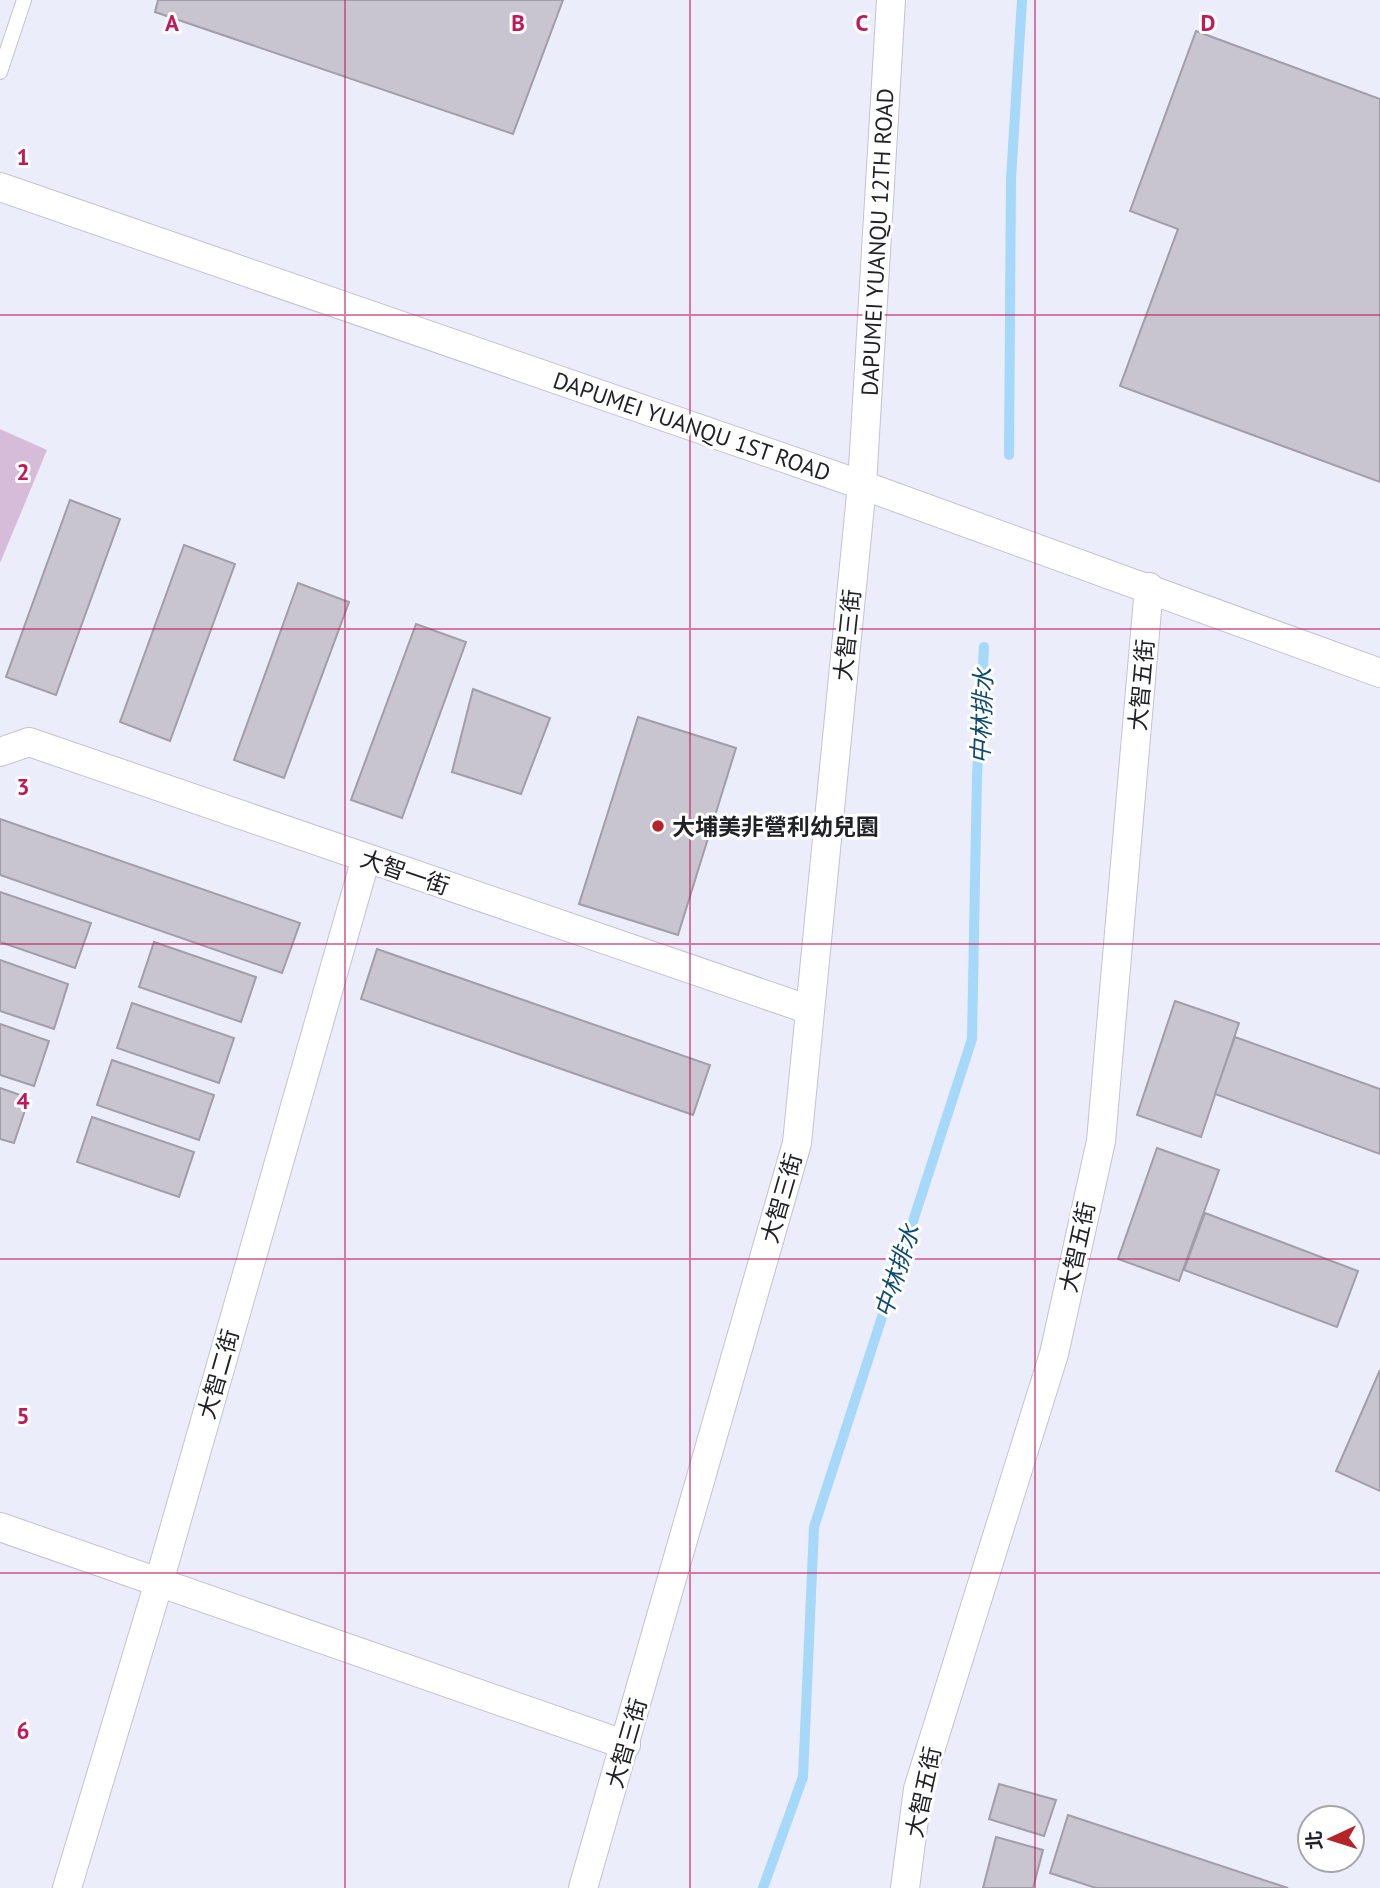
<svg xmlns="http://www.w3.org/2000/svg" width="1380" height="1888" font-family="'PT Sans','Noto Sans TC',sans-serif">
<style>
.green{fill:#d6bcd9}
.lines{fill:none;stroke-linecap:round;stroke-linejoin:round}
.stream{stroke:#a6d8fa;stroke-width:10}
.building{fill:#c8c4d0;stroke:#a19da9;stroke-width:2}
.service-casing{stroke:#c2c3d0;stroke-width:16}
.minor-casing{stroke:#c2c3d0;stroke-width:30}
.service{stroke:#fff;stroke-width:14}
.minor{stroke:#fff;stroke-width:28}
.grid{fill:none;stroke:#c2185b;stroke-width:2;stroke-opacity:0.55}
.poi-dot{fill:#b52429;stroke:#fff;stroke-width:2.5}
.labels{text-anchor:middle;dominant-baseline:central;stroke-width:6;stroke-linejoin:round;paint-order:stroke}
.street-label{font-size:23px;fill:#212226;stroke:#fff}
.poi-label{font-size:23px;font-weight:bold;fill:#212226;stroke:#fff;text-anchor:start}
.water-label{font-size:24px;font-style:italic;fill:#0e4b6c;stroke:#fff}
.grid-label{font-size:23px;text-anchor:middle;font-weight:bold;fill:#c2185b;stroke:#fff;stroke-width:6;stroke-linejoin:round;paint-order:stroke}
</style>
<rect width="100%" height="100%" fill="#ecedfa"/>
<path class="green" d="M0,429L47,450L0,563Z"/>
<g class="lines">
<g class="stream">
<path d="M1009,455L1011,179L1022,0"/>
<path d="M763,1888L803,1777L814,1527L972,1039L977,776L984,647"/>
</g>
</g>
<g class="building">
<path d="M158,0H563L513,134L155,12Z"/>
<path d="M1196,31L1380,99V482L1120,386L1178,229L1130,211Z"/>
<path d="M70,500L120,519L56,695L6,677Z"/>
<path d="M184,545L235,564L170,741L120,722Z"/>
<path d="M298,583L349,602L284,778L234,760Z"/>
<path d="M416,624L466,642L402,818L351,800Z"/>
<path d="M473,689L550,718L521,794L452,772Z"/>
<path d="M638,717L736,748L678,935L579,904Z"/>
<path d="M0,819L300,923L282,973L0,875Z"/>
<path d="M0,892L91,923L75,968L0,942Z"/>
<path d="M154,942L256,977L241,1022L139,987Z"/>
<path d="M377,949L710,1065L693,1115L361,999Z"/>
<path d="M0,960L68,984L54,1029L0,1011Z"/>
<path d="M1175,1001L1239,1023L1201,1137L1137,1115Z"/>
<path d="M132,1003L234,1038L219,1083L117,1048Z"/>
<path d="M0,1024L49,1041L34,1086L0,1075Z"/>
<path d="M1235,1037L1380,1089V1154L1215,1094Z"/>
<path d="M112,1060L214,1095L199,1140L97,1105Z"/>
<path d="M0,1088L29,1098L14,1143L0,1139Z"/>
<path d="M92,1117L194,1152L179,1197L77,1162Z"/>
<path d="M1157,1148L1219,1170L1179,1281L1118,1259Z"/>
<path d="M1205,1213L1358,1271L1337,1327L1184,1270Z"/>
<path d="M1380,1370V1491L1336,1471Z"/>
<path d="M999,1784L1056,1800L1044,1836L989,1819Z"/>
<path d="M1068,1815L1288,1888H1096L1050,1873Z"/>
<path d="M996,1837L1043,1850L1033,1888H983Z"/>
</g>
<g class="lines">
<defs>
<path id="service" d="M0,72L24,0"/>
<g id="minor">
<path d="M0,187L862,485L1380,673"/>
<path d="M0,752L29,742L810,1010"/>
<path d="M0,1527L626,1745"/>
<path d="M67,1888L159,1582L366,858"/>
<path d="M583,1888L797,1143L862,485L891,0"/>
<path d="M905,1888L918,1789L1054,1354L1101,1141L1149,587"/>
</g>
</defs>
<use href="#service" class="service-casing"/>
<use href="#minor" class="minor-casing"/>
<use href="#service" class="service"/>
<use href="#minor" class="minor"/>
</g>
<path class="grid" d="M345,0V1888M690,0V1888M1035,0V1888M0,315H1380M0,629H1380M0,944H1380M0,1259H1380M0,1573H1380"/>
<circle class="poi-dot" cx="658" cy="826" r="7"/>
<g class="labels">
<g class="street-label">
<text transform="translate(877 242) rotate(-87)">DAPUMEI YUANQU 12TH ROAD</text>
<text transform="translate(692 426) rotate(19)">DAPUMEI YUANQU 1ST ROAD</text>
<text transform="translate(847 635) rotate(-84)">大智三街</text>
<text transform="translate(1141 685) rotate(-85)">大智五街</text>
<text transform="translate(405 872) rotate(19)">大智一街</text>
<text transform="translate(781 1198) rotate(-74)">大智三街</text>
<text transform="translate(1077 1247) rotate(-78)">大智五街</text>
<text transform="translate(218 1374) rotate(-74)">大智二街</text>
<text transform="translate(626 1743) rotate(-74)">大智三街</text>
<text transform="translate(923 1792) rotate(-78)">大智五街</text>
</g>
<g class="poi-label">
<text x="672" y="826">大埔美非營利幼兒園</text>
</g>
<g class="water-label">
<text transform="translate(982 716) rotate(-88)">中林排水</text>
<text transform="translate(897 1271) rotate(-72)">中林排水</text>
</g>
</g>
<g class="grid-label">
<text x="172" y="31">A</text>
<text x="518" y="31">B</text>
<text x="862" y="31">C</text>
<text x="1208" y="31">D</text>
<text x="23" y="165">1</text>
<text x="23" y="480">2</text>
<text x="23" y="795">3</text>
<text x="23" y="1109">4</text>
<text x="23" y="1424">5</text>
<text x="23" y="1739">6</text>
</g>
<g transform="translate(1331 1839) rotate(266)"><circle r="33" fill="#ffffff" stroke="#a6a7a8" stroke-width="2"/>
<path d="M0-5L12 26L0 18L-12 26Z" fill="#b52429"/>
<text y="-10" font-size="19" font-weight="bold" text-anchor="middle" fill="#212226">北</text>
</g>
</svg>
